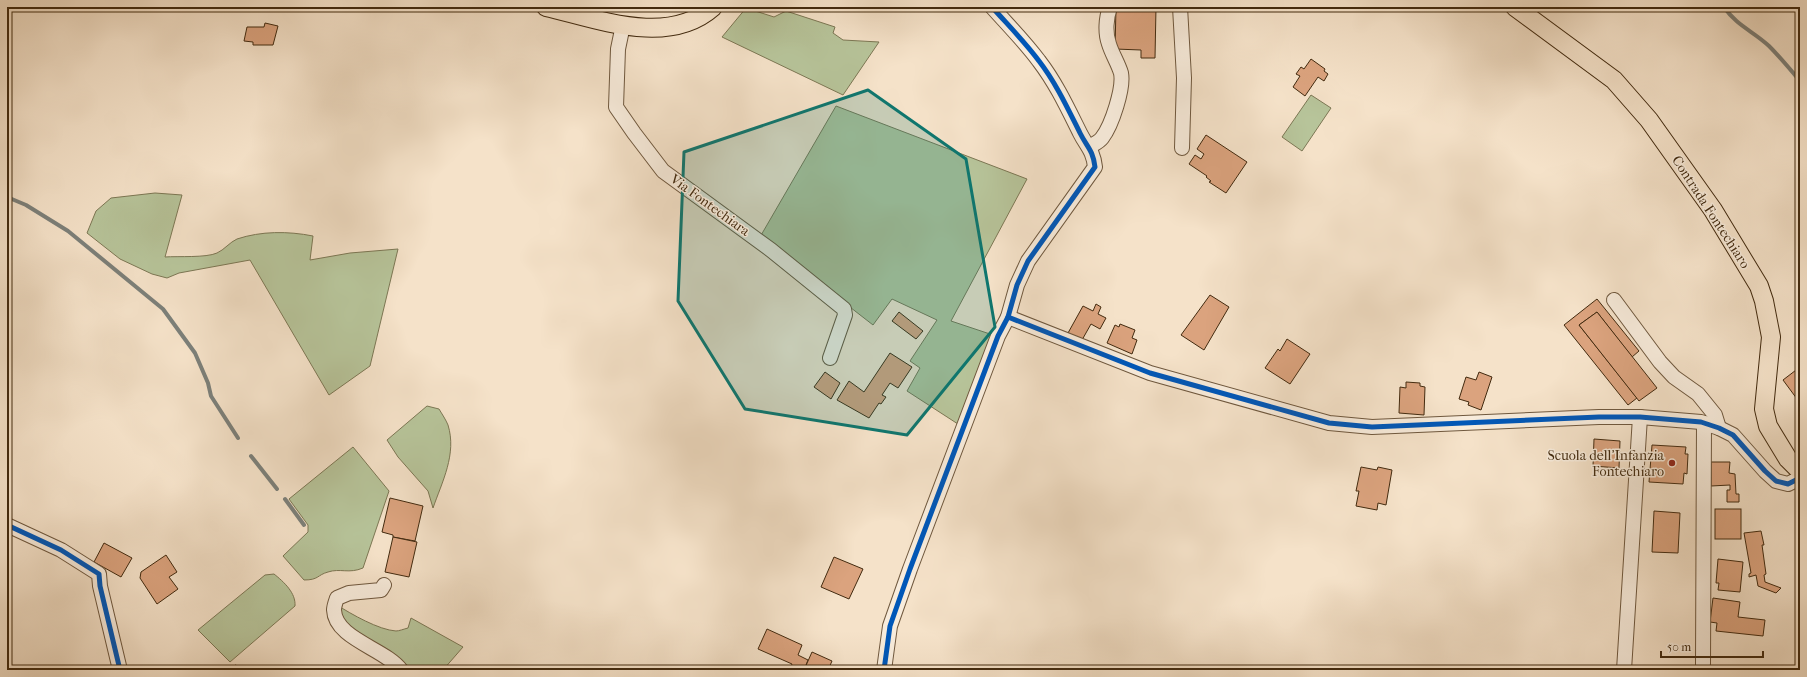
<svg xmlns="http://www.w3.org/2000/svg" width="1807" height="677" font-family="'IM FELL French Canon',serif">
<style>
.green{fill:#b7c49a;stroke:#7c7754}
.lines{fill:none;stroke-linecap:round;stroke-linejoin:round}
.stream{stroke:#7c807a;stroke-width:4}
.building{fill:#dba37e;stroke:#422a0f}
.minor-casing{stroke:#6f583e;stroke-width:16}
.major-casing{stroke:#422a0f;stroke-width:20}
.minor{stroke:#f8ecdc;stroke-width:14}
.major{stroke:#f5e2c9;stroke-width:18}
.cycleway-casing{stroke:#f8ecdc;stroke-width:8}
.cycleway{stroke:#0057b8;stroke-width:5}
.marked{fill:#0f766e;fill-opacity:0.2;stroke:#0f766e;stroke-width:3;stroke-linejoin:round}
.poi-dot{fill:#8f2418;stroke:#f8ecdc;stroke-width:1.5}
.labels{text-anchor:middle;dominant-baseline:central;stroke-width:3;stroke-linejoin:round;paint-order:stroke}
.street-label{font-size:14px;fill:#422a0f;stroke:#f8ecdc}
.poi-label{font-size:14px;fill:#422a0f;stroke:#f8ecdc;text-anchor:end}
</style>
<rect width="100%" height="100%" fill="#f5e2c9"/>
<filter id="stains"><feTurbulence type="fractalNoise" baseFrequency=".005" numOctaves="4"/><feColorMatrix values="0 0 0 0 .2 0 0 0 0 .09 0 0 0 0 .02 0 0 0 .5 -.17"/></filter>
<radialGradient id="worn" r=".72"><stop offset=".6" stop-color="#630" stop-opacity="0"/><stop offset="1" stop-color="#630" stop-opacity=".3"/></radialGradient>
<g class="green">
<path d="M746,8L774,17L786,11L835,27L833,33L843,40L879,42L843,95L722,37Z"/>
<path d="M1311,95L1331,108L1302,151L1282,137Z"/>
<path d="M836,106L1027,179L951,321L996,336L961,426L907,391L920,368L910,361L937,320L892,299L873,325L760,237Z"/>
<path d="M155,193L182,195L165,257C178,256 206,258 217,253C224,250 230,242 237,239C261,231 288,231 313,236L310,260L350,253L398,249L370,366L329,395L250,260L179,273L167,278L152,274L120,259L87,233L96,211L111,198Z"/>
<path d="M427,406L439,409C442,414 446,420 448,425C457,454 442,482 433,508L428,491L398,457L387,440Z"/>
<path d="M353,447L389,491L363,568C349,574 340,568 328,572C317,575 319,580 304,580L283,556L308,532V525L289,499Z"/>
<path d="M274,574C284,582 296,593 295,606L230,662L198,630L265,575Z"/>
<path d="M337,605C351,614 379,630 396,631C399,631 404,629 408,628L411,618L463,647L443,670H405L342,623Z"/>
</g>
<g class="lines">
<g class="stream">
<path d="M1724,7C1737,26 1753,31 1769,46C1780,57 1790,69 1800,81"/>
<path d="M7,197L26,205L68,231L163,309L195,353L208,383L211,396L238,438"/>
<path d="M251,456L277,489"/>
<path d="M285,499L304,525"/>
</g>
</g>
<g class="building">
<path d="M1116,7H1156L1155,58H1141V50L1115,49Z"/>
<path d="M265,23L278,26L273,45H253V42L244,41L247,27H264Z"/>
<path d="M1311,59L1325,69L1324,71L1328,74L1324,81L1318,77L1305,96L1293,87L1300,76L1296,74L1301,67L1304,69Z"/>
<path d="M1206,135L1247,162L1226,193L1209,182L1211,181L1206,177L1207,176L1189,164L1195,155L1201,159L1204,154L1197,149Z"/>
<path d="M1210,295L1229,307L1204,350L1181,335Z"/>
<path d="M1597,299L1639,351L1632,357L1597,312L1579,325L1637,398L1628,405L1564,325Z"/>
<path d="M1096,304L1101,307L1098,314L1106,318L1100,329L1091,324L1082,340L1068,333L1083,306L1093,311Z"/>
<path d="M899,312L923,331L916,339L892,321Z"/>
<path d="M1597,312L1657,388L1639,401L1579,325Z"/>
<path d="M1120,324L1135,330L1132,338L1137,340L1132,354L1107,343L1115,325L1119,327Z"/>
<path d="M1287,339L1310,354L1290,384L1265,368L1278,349L1280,351Z"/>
<path d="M890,353L912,367L898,388L890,383L882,395L886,397L881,404L879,403L869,418L837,400L849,381L864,392Z"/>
<path d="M1800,367V403L1783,380Z"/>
<path d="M825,372L840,383L831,399L814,387Z"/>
<path d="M1479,372L1492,377L1481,410L1468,405L1469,402L1459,399L1466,377L1476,380Z"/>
<path d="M1406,382L1420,383V386L1425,387L1424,415L1399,413L1400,387L1406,388Z"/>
<path d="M1594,439L1620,441L1619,468L1593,466Z"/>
<path d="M1652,445L1686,447L1685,454H1688L1687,474L1684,473L1683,484L1649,482Z"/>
<path d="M1711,462H1730L1729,473L1735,474L1736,494H1739V502H1727V490H1730V485L1711,486Z"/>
<path d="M1361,467L1377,470L1378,467L1392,470L1386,505L1378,503L1377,510L1356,506L1359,491H1356Z"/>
<path d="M390,498L423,506L415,541L393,537V535L382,532Z"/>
<rect x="1715" y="509" width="26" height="30"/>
<path d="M1654,511L1680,513L1678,553L1652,552Z"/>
<path d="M1761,531L1764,545H1762L1766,574L1764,575L1765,582L1781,588L1776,593L1758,586L1756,575L1749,577V574L1751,573L1744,533Z"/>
<path d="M393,537L417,542L409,577L385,572Z"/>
<path d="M104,543L132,558L121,577L94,562Z"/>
<path d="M166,555L177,572L169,577L178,589L157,604L140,578L141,572Z"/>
<path d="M834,557L863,569L849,599L821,587Z"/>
<path d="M1718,559L1743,562L1740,592L1718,590L1719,583H1716Z"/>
<path d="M1713,598L1740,602L1738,617L1765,620L1763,636L1716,631L1717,623L1710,622Z"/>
<path d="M767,629L802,645L798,655L808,660L804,670H791L790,669L792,664L758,649Z"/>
<path d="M812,652L832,661L828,670H804Z"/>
<path d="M235,665L248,669V670H225L226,667L233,670Z"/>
</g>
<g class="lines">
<defs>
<g id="minor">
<path d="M1180,7L1184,78L1182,148"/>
<path d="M623,25L618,49L616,107L634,133L663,171L771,250L844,309L845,315L830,358"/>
<path d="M1089,147C1094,144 1099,142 1102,138C1112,125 1124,88 1121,73C1118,63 1112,54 1109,44C1105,33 1106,18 1110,7"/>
<path d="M1614,300L1660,362L1674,377L1698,394L1715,415L1719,428"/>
<path d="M1008,317L1150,373L1329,423L1372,427L1599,417H1640L1701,422L1719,428L1733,435L1765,471L1776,481L1788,484L1800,478"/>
<path d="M7,525L61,550L99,574L100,586L120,670"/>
<path d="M384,585L381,590L349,593L337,598C336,601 334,606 334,610C335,639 386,649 401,670"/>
<path d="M1703,664L1704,423"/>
<path d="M884,670L890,626L910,569L998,336L1008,317L1017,285L1028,261L1095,167C1093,150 1087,147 1080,133C1068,109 1056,83 1039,61C1025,42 1008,25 992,7"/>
<path d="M1624,670L1640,417"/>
</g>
<g id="major">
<path d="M546,7C598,19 668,47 713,7"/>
<path d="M1515,7L1614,80L1649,120L1713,210L1759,286L1764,301L1771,337L1764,409L1768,426L1788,459L1800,471"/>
</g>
</defs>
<use href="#minor" class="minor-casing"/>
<use href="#major" class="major-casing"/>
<use href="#minor" class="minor"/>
<use href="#major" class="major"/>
<defs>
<g id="cycleway">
<path d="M1008,317L1150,373L1329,423L1372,427L1599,417H1640L1701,422L1719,428L1733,435L1765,471L1776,481L1788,484L1800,478"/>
<path d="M7,525L61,550L99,574L100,586L120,670"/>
<path d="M884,670L890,626L910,569L998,336L1008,317L1017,285L1028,261L1095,167C1093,150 1087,147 1080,133C1068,109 1056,83 1039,61C1025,42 1008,25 992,7"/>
</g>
</defs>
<use href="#cycleway" class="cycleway-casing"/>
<use href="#cycleway" class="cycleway"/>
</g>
<path class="marked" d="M868,90L966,159L995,327L907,435L745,409L678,301L684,152Z"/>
<circle class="poi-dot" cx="1672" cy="463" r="4"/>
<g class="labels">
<g class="street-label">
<text transform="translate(710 205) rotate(36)">Via Fontechiara</text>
<text transform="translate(1711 212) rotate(57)">Contrada Fontechiaro</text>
</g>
<g class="poi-label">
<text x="1664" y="455">Scuola dell'Infanzia<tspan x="1664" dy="16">Fontechiaro</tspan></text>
</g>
</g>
<rect width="1807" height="677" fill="none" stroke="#f5e2c9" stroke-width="24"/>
<rect x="8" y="8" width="1791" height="661" fill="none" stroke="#422a0f" stroke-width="2"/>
<rect x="12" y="12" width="1783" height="653" fill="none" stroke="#422a0f"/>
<path d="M1661 651v6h102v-6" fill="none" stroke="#422a0f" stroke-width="2"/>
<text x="1667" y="651" font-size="12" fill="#422a0f" stroke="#f8ecdc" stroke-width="3" paint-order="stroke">50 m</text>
<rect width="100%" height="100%" filter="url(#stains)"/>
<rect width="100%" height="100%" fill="url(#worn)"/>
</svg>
